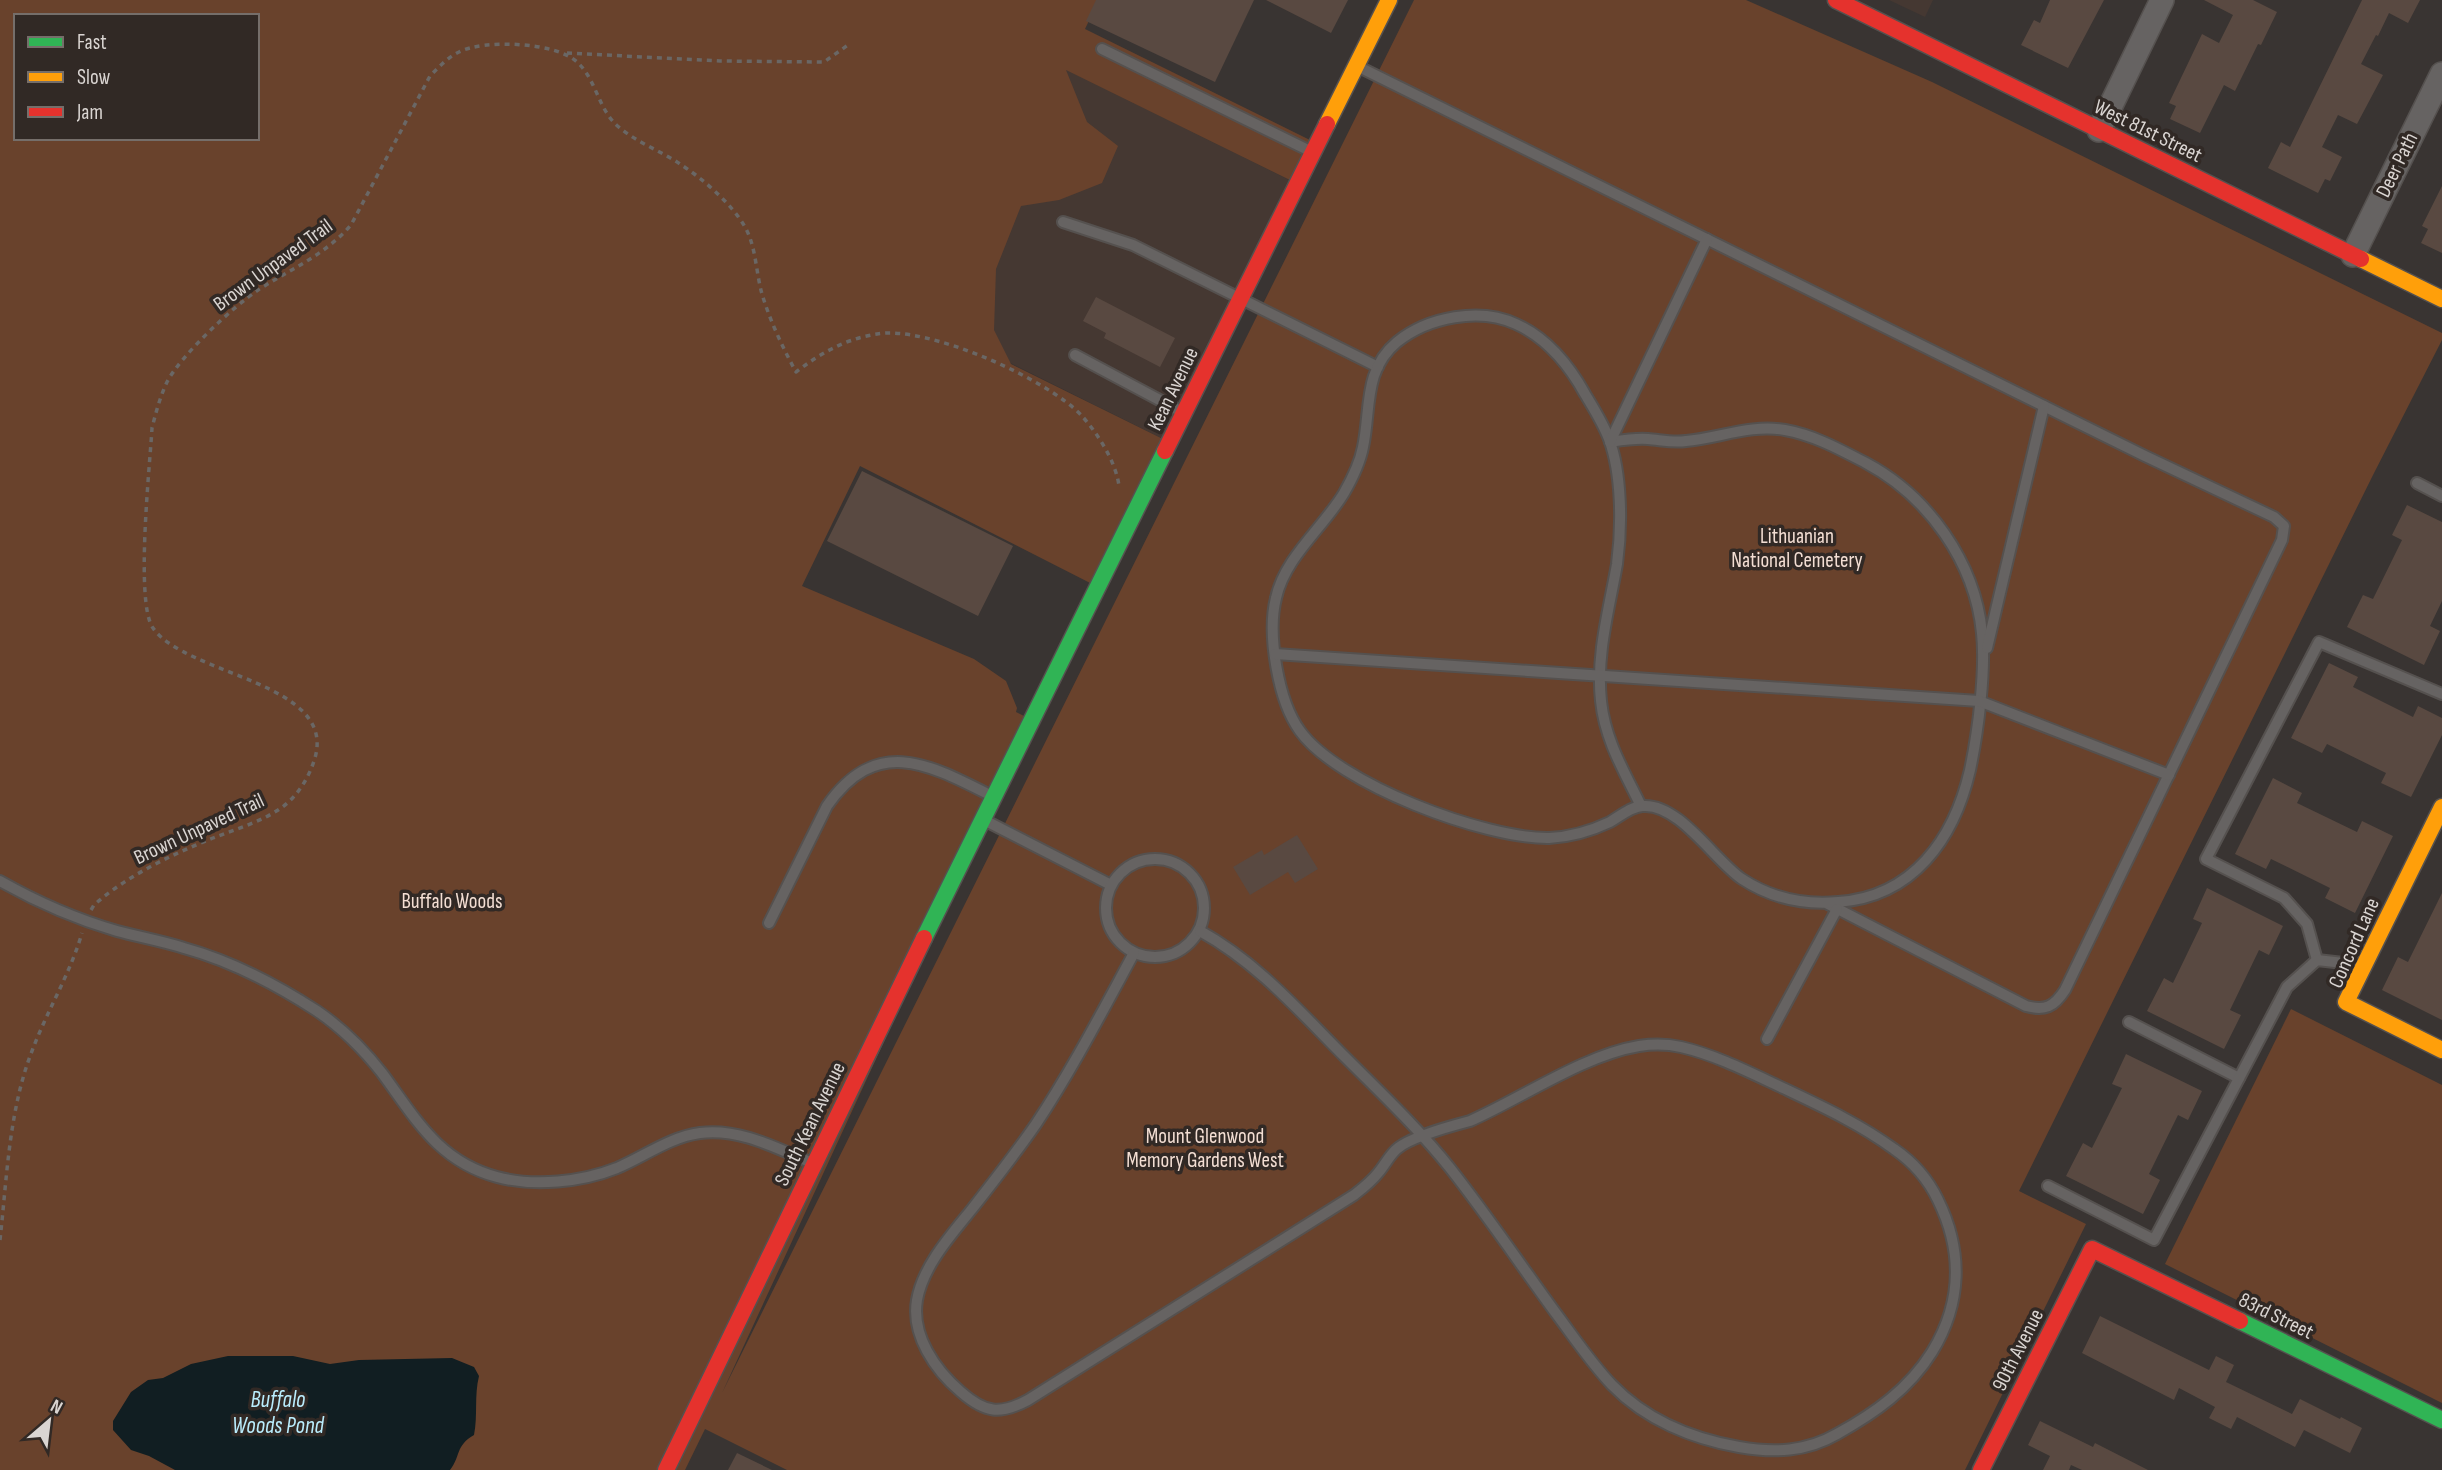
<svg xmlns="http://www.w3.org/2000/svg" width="2442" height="1470" font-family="'Sofia Sans Condensed',sans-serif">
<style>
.built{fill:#453832}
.green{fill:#69422c;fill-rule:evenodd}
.water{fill:#111e22}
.building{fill:#594941}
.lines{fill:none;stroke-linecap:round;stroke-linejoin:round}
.lane-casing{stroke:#55514f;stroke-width:14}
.street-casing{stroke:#55514f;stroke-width:26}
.fast-casing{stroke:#55514f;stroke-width:19}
.slow-casing{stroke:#55514f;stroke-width:19}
.jam-casing{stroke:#55514f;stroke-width:19}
.path{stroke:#6a6765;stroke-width:3.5;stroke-dasharray:5 5;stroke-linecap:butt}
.lane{stroke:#666362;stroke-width:10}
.street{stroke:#666362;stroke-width:23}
.fast{stroke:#30b455;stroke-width:16}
.slow{stroke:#ff9f0a;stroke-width:16}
.jam{stroke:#e5322d;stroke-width:16}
.labels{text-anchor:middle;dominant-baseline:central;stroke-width:7;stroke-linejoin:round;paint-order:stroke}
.street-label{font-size:21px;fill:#dad5d2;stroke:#312925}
.park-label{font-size:21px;fill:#f3ded3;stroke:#312925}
.water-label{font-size:23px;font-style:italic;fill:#baedfd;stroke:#312925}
</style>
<rect width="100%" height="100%" fill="#393432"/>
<g class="built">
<path d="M1889,0H1933L1925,17Z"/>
<path d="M1065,69L1296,183L1169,442L938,327Z"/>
</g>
<g class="green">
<path d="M0,0H1099L1085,29L1316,143L1296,183L1066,70L1087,122L1118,146L1102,183L1059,200L1021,206L996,269L994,330L1011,364L1169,442L1098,587L860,466L802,586L974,659L1006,681L1017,708L1016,712L1032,720L1037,710L722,1393L1414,0H1746L1932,82L2442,333V340L2373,475L2019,1191L2086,1224L1965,1470H787L705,1429L685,1470H0ZM16,16H257V138H16Z"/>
<path d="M2291,1009L2442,1085V1403L2165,1264Z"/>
</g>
<path class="water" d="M228,1356H293L330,1364L359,1360L452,1358L474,1367L479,1376C474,1396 478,1416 474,1435C455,1446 461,1456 450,1470H175L149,1456L131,1450L113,1430V1421L131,1392L148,1380L163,1378L191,1364Z"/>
<g class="building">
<path d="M1096,0H1254L1215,82L1086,21Z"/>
<path d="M1266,0H1348L1331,33Z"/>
<path d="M2050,0H2104L2068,68L2021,45L2034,20L2040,23Z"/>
<path d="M2204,0H2253L2277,12L2261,45L2258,44L2235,91L2224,85L2200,133L2170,119L2176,106L2169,103L2202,34L2219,43L2233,15Z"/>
<path d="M2362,0H2420L2408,23L2389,13L2378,36L2376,35L2361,64L2383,75L2357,124L2338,115L2322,147L2342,157L2330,181L2325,179L2318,193L2268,168L2281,142L2290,147Z"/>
<path d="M2442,186V253L2421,243L2428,229L2422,226Z"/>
<path d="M1096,297L1175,338L1160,367L1104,338L1106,333L1083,321Z"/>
<path d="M862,471L1013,546L978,616L827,541Z"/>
<path d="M2407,505L2442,522V601L2430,626L2440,631L2424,665L2347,627L2363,595L2373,599L2402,540L2392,535Z"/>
<path d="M2329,663L2358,677L2353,687L2413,717L2418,706L2442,718V735L2411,797L2381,783L2386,773L2327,744L2322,753L2291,738Z"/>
<path d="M2273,778L2302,793L2297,803L2357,832L2362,821L2393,836L2355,913L2325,898L2330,888L2271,859L2266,869L2235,854Z"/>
<path d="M1297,835L1318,869L1295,883L1288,872L1250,895L1233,867L1262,850L1264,855Z"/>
<path d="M2207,888L2283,926L2269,955L2259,950L2230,1010L2241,1015L2224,1049L2147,1011L2164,978L2173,983L2202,923L2193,919Z"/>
<path d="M2442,893V1020L2382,990L2398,957L2408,962Z"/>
<path d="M2126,1054L2202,1091L2188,1120L2178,1115L2149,1174L2160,1180L2143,1214L2066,1176L2083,1143L2092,1148L2122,1088L2112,1084Z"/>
<path d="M2100,1316L2209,1370L2216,1356L2234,1365L2226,1382L2292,1414L2300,1399L2340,1419L2341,1417L2362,1428L2350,1453L2304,1430L2295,1447L2237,1417L2231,1429L2209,1418L2215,1407L2179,1388L2174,1400L2082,1353Z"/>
<path d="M2040,1421L2093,1447L2095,1443L2148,1470H2082L2071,1465L2069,1470H2043L2050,1456L2028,1445Z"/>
<path d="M737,1453L772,1470H728Z"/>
</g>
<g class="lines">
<defs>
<g id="lane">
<path d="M1102,49L1310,151"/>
<path d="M1359,67L2145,456L2274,517L2284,526L2282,540L2065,990C2054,1007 2045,1011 2026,1006L1828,904"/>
<path d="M1063,222L1133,245L1378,367"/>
<path d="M1075,355L1182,412"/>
<path d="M1610,442C1623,440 1635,438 1648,439C1661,440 1673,443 1686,441C1719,438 1751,424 1785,430C1814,435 1841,450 1866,463C1928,496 1975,562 1982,633C1986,671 1978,732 1970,770C1954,839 1913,897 1838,902C1805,905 1771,898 1742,879C1715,861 1679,803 1643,806C1632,806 1620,816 1610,822C1591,831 1570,837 1549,838C1485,839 1338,784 1300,731C1278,701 1267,634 1276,598C1285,557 1323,528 1344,493C1352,479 1360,463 1363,447C1371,410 1363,370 1397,342C1428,317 1480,307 1516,324C1547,338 1569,365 1585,394C1594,409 1603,423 1609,439C1622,474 1622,527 1617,564C1609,610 1596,654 1601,701C1605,740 1624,771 1641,806"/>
<path d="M1610,442L1707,239"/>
<path d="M2417,483L2442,496"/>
<path d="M1987,648L2044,406"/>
<path d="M1275,654L1979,701L2169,775"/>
<path d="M984,820L1111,885"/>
<circle cx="1155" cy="908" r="49"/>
<path d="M0,881C37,902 76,919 117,931C139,937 162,941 184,948C231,961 277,985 317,1011C342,1028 364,1050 382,1073C416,1119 438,1161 497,1177C534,1187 582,1182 617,1168C645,1156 670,1137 700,1133C740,1128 776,1148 812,1163"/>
<path d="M769,923L827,806C876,736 927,763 990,795"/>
<path d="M1134,953C1103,1010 1072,1070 1036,1124C1016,1153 994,1181 972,1209C951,1235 923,1266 917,1300C911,1335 935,1370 961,1392C985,1413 1000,1415 1028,1400L1354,1195C1363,1188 1371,1182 1378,1173C1385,1165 1390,1154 1398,1148C1413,1136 1451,1126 1470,1121C1522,1098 1584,1055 1639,1046C1653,1044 1667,1044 1681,1047C1716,1055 1751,1073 1783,1088C1821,1106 1860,1124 1894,1149C1913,1162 1928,1179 1938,1200C1963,1251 1962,1303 1932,1352C1909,1389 1875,1413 1837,1434C1806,1452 1774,1453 1739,1447C1693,1439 1646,1420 1612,1385C1591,1363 1573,1336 1555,1312C1520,1264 1487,1215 1450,1168C1419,1129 1381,1093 1346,1058C1299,1011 1258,963 1200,931"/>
<path d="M2317,960L2307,924L2284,898L2206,859L2319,642L2442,694"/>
<path d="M2129,1022L2239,1078"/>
<path d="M1767,1039L1837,909"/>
<path d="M2048,1186L2154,1240L2287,987L2317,960L2361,965"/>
</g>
<g id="street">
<path d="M2099,130L2162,0"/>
<path d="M2353,255L2442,74"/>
</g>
<g id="fast">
<path d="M924,938L1165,451"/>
<path d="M2240,1321L2442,1420"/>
</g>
<g id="slow">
<path d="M1327,124L1389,0"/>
<path d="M2361,259L2442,299"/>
<path d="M2442,807L2346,1002L2442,1050"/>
</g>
<g id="jam">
<path d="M1836,0L2361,259"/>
<path d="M1165,451L1327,124"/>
<path d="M666,1470L924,938"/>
<path d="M1981,1470L2092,1249L2240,1321"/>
</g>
</defs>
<use href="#lane" class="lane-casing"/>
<use href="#street" class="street-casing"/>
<use href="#fast" class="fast-casing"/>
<use href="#slow" class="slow-casing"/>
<use href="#jam" class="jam-casing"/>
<g class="path">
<path d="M567,53L720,61L824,62L848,45"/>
<path d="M91,910L94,905C128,875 171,855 213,838C236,829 261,822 281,808C297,797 308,779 314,761C341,682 186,676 153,628C135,603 150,465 152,428C156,412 160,397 167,382C181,355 233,307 258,290C291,269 325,255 351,225L430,76C439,67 448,57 459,52C484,39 556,42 577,62C597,80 598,111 620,128C638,143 661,151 680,164C702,178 732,204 745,227C756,246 756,273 762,294C770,321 783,348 796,372C821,353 845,339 877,334C927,325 1048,379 1082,416C1098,434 1116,462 1119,486"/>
<path d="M0,1240C7,1177 9,1110 32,1051C47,1011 70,974 82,933"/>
</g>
<use href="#lane" class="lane"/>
<use href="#street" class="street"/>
<use href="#fast" class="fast"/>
<use href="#slow" class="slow"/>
<use href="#jam" class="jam"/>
</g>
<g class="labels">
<g class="street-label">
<text transform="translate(2148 131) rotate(26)">West 81st Street</text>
<text transform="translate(2397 165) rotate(-64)">Deer Path</text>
<text transform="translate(273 265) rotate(-36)">Brown Unpaved Trail</text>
<text transform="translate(1173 389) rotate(-64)">Kean Avenue</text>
<text transform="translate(199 829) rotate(-25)">Brown Unpaved Trail</text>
<text transform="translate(2354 943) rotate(-66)">Concord Lane</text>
<text transform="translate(810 1124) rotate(-64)">South Kean Avenue</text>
<text transform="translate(2276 1316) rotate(26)">83rd Street</text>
<text transform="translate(2018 1350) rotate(-63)">90th Avenue</text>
</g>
<g class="park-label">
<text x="1797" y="536">Lithuanian<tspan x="1797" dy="24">National Cemetery</tspan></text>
<text x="452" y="901">Buffalo Woods</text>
<text x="1205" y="1136">Mount Glenwood<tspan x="1205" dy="24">Memory Gardens West</tspan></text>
</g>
<g class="water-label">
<text x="278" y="1400">Buffalo<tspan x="278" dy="26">Woods Pond</tspan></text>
</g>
</g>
<rect x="14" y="14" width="245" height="126" fill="#312925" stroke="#756e6a" stroke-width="2"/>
<rect x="28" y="37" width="35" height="10" fill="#30b455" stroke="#756e6a" stroke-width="2"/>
<text x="77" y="49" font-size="21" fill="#dad5d2">Fast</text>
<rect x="28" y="72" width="35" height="10" fill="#ff9f0a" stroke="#756e6a" stroke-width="2"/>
<text x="77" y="84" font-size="21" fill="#dad5d2">Slow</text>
<rect x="28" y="107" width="35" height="10" fill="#e5322d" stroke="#756e6a" stroke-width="2"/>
<text x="77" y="119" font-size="21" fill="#dad5d2">Jam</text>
<g transform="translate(49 1421) rotate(28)" stroke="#312925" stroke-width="5" paint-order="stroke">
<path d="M0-5L12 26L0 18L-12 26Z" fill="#dad5d2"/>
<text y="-10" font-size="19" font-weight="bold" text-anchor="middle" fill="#dad5d2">N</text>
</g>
</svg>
